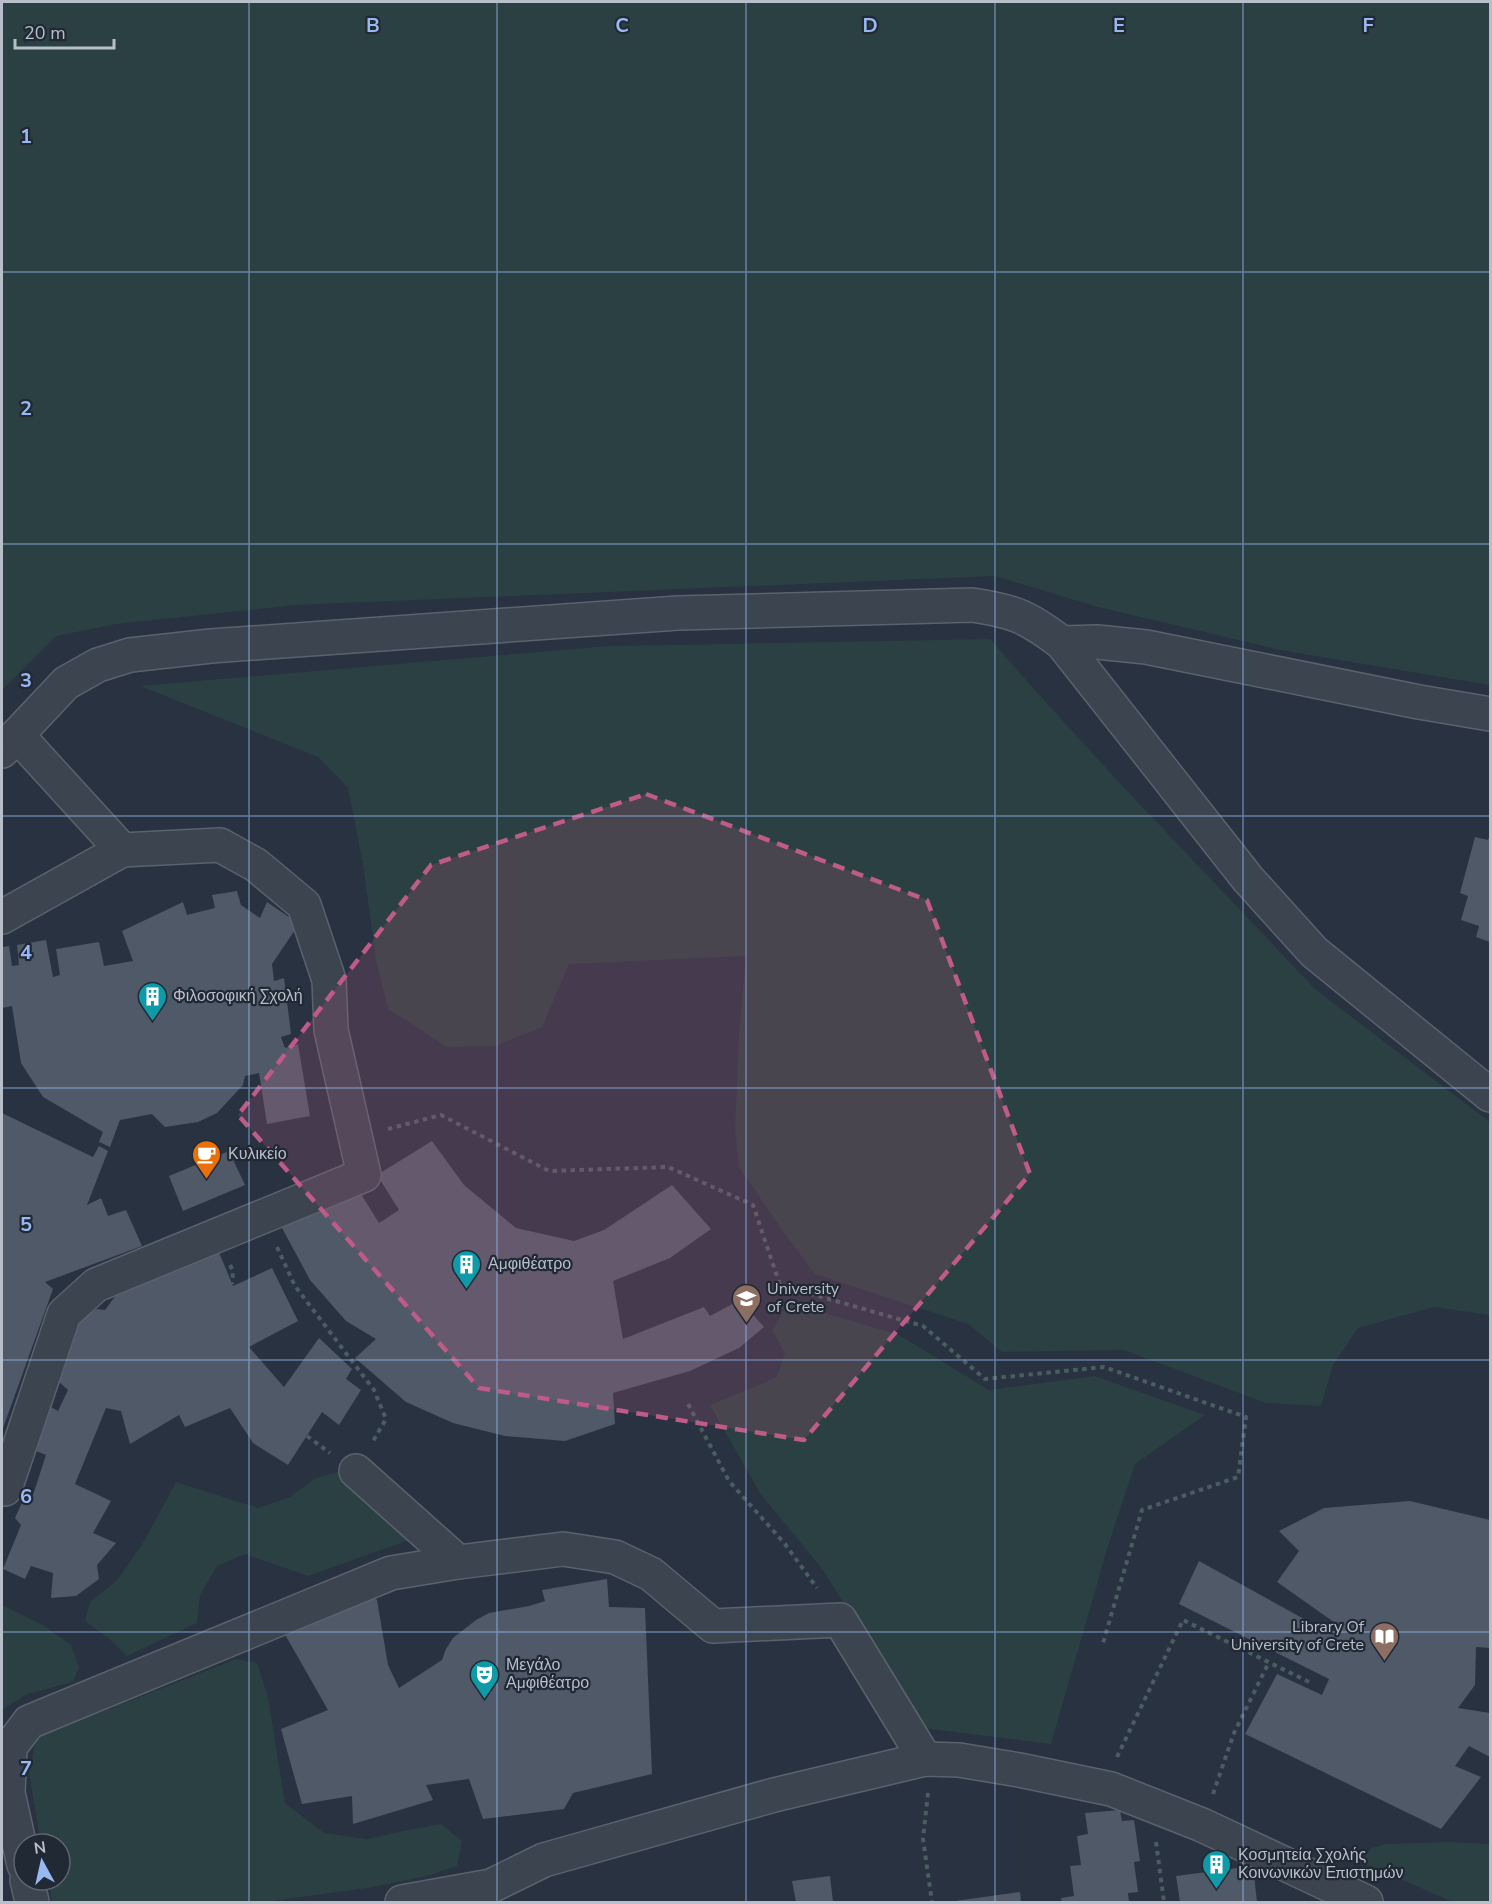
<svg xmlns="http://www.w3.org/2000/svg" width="1492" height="1904" font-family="'Nunito Sans',sans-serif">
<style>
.green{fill:#2b4042}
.building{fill:#4f5968}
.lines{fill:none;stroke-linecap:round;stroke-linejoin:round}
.minor-casing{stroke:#5a626d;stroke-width:36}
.path{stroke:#4a5d60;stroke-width:4;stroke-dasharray:4.5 4.5;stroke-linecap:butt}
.minor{stroke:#3c4450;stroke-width:33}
.marked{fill:#be5b87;fill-opacity:0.2;stroke:#be5b87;stroke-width:4.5;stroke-dasharray:12 8;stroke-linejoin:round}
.grid{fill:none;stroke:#97b8f1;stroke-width:1.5;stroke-opacity:0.55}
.labels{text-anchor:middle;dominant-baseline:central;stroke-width:4.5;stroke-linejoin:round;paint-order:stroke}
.poi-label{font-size:16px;fill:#b9bfca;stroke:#212935;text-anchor:start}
.grid-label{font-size:20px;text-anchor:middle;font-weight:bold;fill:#97b8f1;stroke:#212935;stroke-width:4.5;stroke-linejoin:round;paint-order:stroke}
</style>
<rect width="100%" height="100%" fill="#283240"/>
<g class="green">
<path d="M2,2H1490V685L1280,650L1094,606L995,576L296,605L116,624L56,636L2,690Z"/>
<path d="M990,639L1032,687L1116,779L1316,990L1490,1122V1315L1434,1307L1358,1328L1333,1365L1321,1406L1266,1403L1124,1350L1002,1352L968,1324L815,1274L784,1233L739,1167L735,1129L739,1034L746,956L569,964L542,1027L495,1046L447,1047L388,1009L376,960L363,864L348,788L318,757L140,686L609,646Z"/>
<path d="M788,1302L899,1335L989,1390L1095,1376L1205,1415L1135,1464L1108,1546L1051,1744L923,1728L822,1569L760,1493L710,1405L777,1377L785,1353L772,1331Z"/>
<path d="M340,1471L415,1538L308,1576L245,1554L217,1566L200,1595L197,1623L127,1656L107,1637L85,1621L90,1602L117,1580L143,1543L176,1482L258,1508L290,1497L314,1479Z"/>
<path d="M2,1605L46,1627L71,1645L79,1667L73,1682L27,1694L2,1710Z"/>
<path d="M236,1659L257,1663L268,1697L285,1803L324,1833L367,1839L413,1829L441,1824L462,1841L457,1866L427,1876L367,1888L264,1902H52L48,1880H60V1844H41L29,1773L36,1738Z"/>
<path d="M1448,1842L1490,1844V1902H1453L1361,1862L1371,1848L1386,1844Z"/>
</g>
<g class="building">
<path d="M1490,835V942L1476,937L1479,926L1461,920L1468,896L1460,893L1475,837L1488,840Z"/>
<path d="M237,891L241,905L260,918L267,902L299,924L272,964L274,981L284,978L291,1034L281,1037L285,1048L298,1044L310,1116L267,1124L259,1073L245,1076L243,1085L217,1113L198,1122L165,1127L152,1114L120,1120L110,1147L99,1142L103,1132L43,1097L21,1063L12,1006L2,1008V947L9,946L12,966L19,965L17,945L46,940L53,977L60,975L56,949L99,942L104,966L133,961L122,931L183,902L187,915L215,908L212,895Z"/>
<path d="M2,1113L93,1157L99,1146L108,1151L87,1205L101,1198L108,1216L126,1210L142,1246L45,1282L53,1289L2,1431Z"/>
<path d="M432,1141L464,1185L516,1228L574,1241L604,1230L672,1185L711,1229L670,1258L613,1281L623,1339L704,1307L710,1316L740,1300L764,1327L739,1348L690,1371L613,1393L615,1424L565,1441L505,1436L453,1423L406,1402L355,1358L376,1339L346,1321L310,1280L281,1226L361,1194L379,1223L399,1210L377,1175Z"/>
<path d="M229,1151L245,1185L183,1211L169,1176Z"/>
<path d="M218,1250L233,1286L272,1268L298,1321L249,1347L284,1387L319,1338L352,1369L346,1379L361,1390L339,1425L322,1412L288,1465L253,1443L230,1408L185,1427L179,1415L130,1444L121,1411L106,1408L75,1484L111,1501L93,1533L116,1543L97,1565L99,1579L76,1596L51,1598L53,1573L31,1566L25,1579L3,1569L21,1525L15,1518L25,1496L32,1498L46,1455L31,1449L46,1404L58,1411L68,1390L57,1380L81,1319L97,1309L105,1310L119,1291Z"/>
<path d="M1410,1501L1490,1520V1648L1476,1647L1475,1685L1458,1708L1490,1713V1757L1469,1746L1455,1766L1481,1777L1441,1829L1245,1734L1277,1674L1322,1695L1329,1679L1179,1604L1199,1561L1333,1635L1338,1625L1277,1582L1299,1551L1279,1531L1324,1508Z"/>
<path d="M607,1579L609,1607L645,1608L652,1774L573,1793L564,1809L483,1819L469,1779L426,1785L433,1800L353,1824L352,1796L302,1804L281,1729L328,1710L283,1631L369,1593L377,1600L388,1665L399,1688L442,1660L446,1649L453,1638L476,1620L489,1613L529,1606L545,1601L542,1590Z"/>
<path d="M1120,1810L1122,1821L1134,1820L1140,1861L1134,1862L1138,1892L1128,1893L1129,1902H1062L1061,1898L1074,1896L1070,1866L1081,1865L1077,1836L1088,1834L1085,1813Z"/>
<path d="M1253,1866L1257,1902H1180L1176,1876Z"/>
<path d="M830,1876L833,1902H796L792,1881Z"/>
<path d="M1020,1892L1021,1902H955V1901Z"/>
</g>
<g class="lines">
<defs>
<g id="minor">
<path d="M1062,643L1097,642L1146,647L1419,702L1490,714"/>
<path d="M2,751L66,683L98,665L130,655L211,646L678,613L972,605C1014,611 1028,617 1062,643L1248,879L1314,952L1490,1095"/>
<path d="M2,917L122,850L17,735"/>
<path d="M356,1471L458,1562"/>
<path d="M2,1488L5,1489L64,1314L96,1285L364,1175L331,1030L329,980L304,905L256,865L220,845L122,850"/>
<path d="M24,1865L8,1793L10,1747L29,1722L391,1573L458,1562L563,1549L615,1557L651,1574L713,1626L840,1620L925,1759"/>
<path d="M27,1880L32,1902"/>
<path d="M402,1902L491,1886L544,1860L774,1795L925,1759L959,1760L1019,1770L1111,1789L1202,1825L1366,1902"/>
</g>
</defs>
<use href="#minor" class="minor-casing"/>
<g class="path">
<path d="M388,1129L441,1115L549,1171L668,1167L753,1205L780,1285L923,1326L985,1379L1104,1367L1246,1417L1238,1477L1142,1510L1103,1643"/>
<path d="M277,1247L295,1286L374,1390L386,1419L372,1443"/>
<path d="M230,1265L233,1271L232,1284"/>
<path d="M688,1404L729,1481L785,1544L817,1588"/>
<path d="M307,1436L330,1453"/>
<path d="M1117,1757L1183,1620L1311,1683"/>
<path d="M928,1793L923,1839L932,1902"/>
<path d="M1213,1794L1234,1733L1269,1662"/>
<path d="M1156,1842L1164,1902"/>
</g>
<use href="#minor" class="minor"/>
</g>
<path class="marked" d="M646,794L927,900L1030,1174L804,1440L479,1388L238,1115L431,865Z"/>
<path class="grid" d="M249,2V1902M497,2V1902M746,2V1902M995,2V1902M1243,2V1902M2,272H1490M2,544H1490M2,816H1490M2,1088H1490M2,1360H1490M2,1632H1490"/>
<defs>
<symbol id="building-pin" viewBox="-11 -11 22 30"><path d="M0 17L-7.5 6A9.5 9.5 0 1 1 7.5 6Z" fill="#0f9aa8" stroke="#212935"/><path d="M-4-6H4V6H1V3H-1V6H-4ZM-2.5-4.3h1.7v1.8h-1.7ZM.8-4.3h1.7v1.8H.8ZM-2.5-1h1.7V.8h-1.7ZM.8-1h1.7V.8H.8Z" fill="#fff"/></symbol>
<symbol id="cafe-pin" viewBox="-11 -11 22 30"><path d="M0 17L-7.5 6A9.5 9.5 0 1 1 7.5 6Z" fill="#e8710a" stroke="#212935"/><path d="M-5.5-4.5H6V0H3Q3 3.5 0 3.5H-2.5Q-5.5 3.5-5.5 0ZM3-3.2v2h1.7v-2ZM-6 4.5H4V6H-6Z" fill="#fff"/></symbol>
<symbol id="university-pin" viewBox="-11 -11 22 30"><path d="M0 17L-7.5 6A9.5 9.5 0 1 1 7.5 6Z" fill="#8d6e63" stroke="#212935"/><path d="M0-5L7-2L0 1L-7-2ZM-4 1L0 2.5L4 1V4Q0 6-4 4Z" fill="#fff"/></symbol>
<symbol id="library-pin" viewBox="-11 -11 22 30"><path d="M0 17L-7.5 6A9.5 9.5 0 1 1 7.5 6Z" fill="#8d6e63" stroke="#212935"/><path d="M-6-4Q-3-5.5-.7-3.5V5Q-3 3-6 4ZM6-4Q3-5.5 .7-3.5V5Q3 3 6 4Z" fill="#fff"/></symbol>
<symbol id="theatre-pin" viewBox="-11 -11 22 30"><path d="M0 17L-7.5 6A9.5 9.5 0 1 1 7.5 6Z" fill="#0f9aa8" stroke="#212935"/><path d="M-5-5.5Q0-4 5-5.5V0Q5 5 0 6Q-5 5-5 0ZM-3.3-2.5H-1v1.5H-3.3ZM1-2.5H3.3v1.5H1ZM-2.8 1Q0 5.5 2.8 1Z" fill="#fff"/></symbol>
</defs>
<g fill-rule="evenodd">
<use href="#building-pin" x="136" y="980" width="33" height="45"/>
<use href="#cafe-pin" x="190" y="1138" width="33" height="45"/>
<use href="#building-pin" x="450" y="1248" width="33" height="45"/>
<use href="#university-pin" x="730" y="1282" width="33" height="45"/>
<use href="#library-pin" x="1368" y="1620" width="33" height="45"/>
<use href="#theatre-pin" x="468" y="1658" width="33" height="45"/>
<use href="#building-pin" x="1200" y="1848" width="33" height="45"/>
</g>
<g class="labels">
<g class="poi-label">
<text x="173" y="996">Φιλοσοφική Σχολή</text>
<text x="228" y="1154">Κυλικείο</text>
<text x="488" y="1264">Αμφιθέατρο</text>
<text x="767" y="1289">University<tspan x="767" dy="18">of Crete</tspan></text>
<text x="1364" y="1627" text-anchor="end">Library Of<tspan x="1364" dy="18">University of Crete</tspan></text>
<text x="506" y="1665">Μεγάλο<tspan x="506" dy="18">Αμφιθέατρο</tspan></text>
<text x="1238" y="1855">Κοσμητεία Σχολής<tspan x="1238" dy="18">Κοινωνικών Επιστημών</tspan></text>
</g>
</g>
<g class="grid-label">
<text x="373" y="32">B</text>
<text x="622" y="32">C</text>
<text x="870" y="32">D</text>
<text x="1119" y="32">E</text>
<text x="1368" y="32">F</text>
<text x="26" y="143">1</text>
<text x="26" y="415">2</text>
<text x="26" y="687">3</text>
<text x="26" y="959">4</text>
<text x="26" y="1231">5</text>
<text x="26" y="1503">6</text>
<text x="26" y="1775">7</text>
</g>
<rect width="1492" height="1904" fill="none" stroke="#b9bfca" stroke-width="6"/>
<g transform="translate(42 1862) rotate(352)"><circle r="28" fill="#212935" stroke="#5e6571" stroke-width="1.5"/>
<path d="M0-4.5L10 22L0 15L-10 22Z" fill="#97b8f1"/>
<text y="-9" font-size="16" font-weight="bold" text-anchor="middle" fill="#b9bfca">N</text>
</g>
<path d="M15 39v9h99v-9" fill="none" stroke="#b9bfca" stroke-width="3"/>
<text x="24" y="39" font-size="18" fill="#b9bfca" stroke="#212935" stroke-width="4.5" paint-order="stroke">20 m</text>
</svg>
